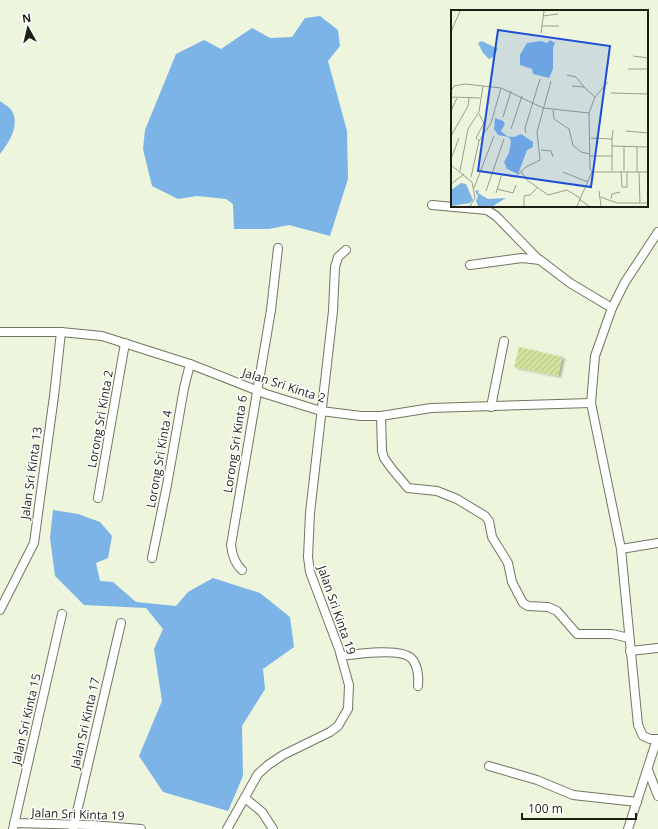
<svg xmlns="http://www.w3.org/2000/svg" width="658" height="829" font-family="'Open Sans',sans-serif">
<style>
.water{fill:#7cb4e7}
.building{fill:url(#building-hatch);filter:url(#shadow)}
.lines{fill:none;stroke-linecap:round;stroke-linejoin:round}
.minor-casing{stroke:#707661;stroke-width:10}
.minor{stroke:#fff;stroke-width:8}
.labels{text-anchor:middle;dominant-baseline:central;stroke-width:3;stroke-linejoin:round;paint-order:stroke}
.street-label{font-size:12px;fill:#1d1f17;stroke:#fff}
.inset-road{fill:none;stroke:#9a9f8e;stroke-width:1}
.view{fill:#1d4ed8;fill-opacity:0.15;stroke:#1d4ed8;stroke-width:2}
.inset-edge{fill:none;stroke:#1d1f17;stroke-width:2}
</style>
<defs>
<pattern id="building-hatch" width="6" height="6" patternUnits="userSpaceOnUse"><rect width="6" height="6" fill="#d0e29b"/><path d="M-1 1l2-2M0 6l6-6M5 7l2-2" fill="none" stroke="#b2c185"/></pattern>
<filter id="shadow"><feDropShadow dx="3" dy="1.5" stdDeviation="1" flood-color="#0004"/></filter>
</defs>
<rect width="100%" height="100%" fill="#eef5dd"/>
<g class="water">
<path d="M320,16L338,30L340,46L328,61L347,131L348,179L330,236L289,225L269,229H234L233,204L226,199L197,196L178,199L152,186L143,149L145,130L176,54L204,40L221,49L252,28L270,38L292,37L305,18Z"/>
<path d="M0,101C4,104 10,107 12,111C20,125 9,143 0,154Z"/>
<path d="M53,510L78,514L100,522L112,536L108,558L96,563L100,581L113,582L136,602L176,606L188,592L213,578L260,593L290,617L294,647L263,669L265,689L242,726L243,776L228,811L163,792L139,756L162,701L154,649L163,629L146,608L84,605L55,576L50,538Z"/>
</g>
<path class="building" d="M519,347L562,357L558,376L514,367Z"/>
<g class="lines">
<defs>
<g id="minor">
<path d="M432,205L487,210L496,216L539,260"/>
<path d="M470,265L522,258L540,260L570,283L612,308L595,356L591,403L621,549L638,725L643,736L650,739H658"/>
<path d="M612,308L625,282L658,232"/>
<path d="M0,332H61L102,336L190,364L266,394L321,411L361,416H381L431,408L591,403"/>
<path d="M491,407L504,341"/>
<path d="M381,416L382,451L384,458L392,469L408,488L437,491L457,499L485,516L489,521L492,537L508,563L512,582L523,603L528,606L548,607L557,611L577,634H612L629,638"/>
<path d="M98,498L125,343"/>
<path d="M621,549L658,543"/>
<path d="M152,558L167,485L184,388L190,364"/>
<path d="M242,570C234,563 232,554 231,545L271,310L278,248"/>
<path d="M0,610L34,543L54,396L61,332"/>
<path d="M630,651L658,648"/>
<path d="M341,656C356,654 402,647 412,659C418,666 419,678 418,686"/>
<path d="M489,766L537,780L573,795L637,802"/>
<path d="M648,770L658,796"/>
<path d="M245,798L262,812L273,829"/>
<path d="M14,823L91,825L141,829"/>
<path d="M13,829L62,614"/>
<path d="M73,829L121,623"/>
<path d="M227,829L258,774L268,765L283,755L330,732L338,726L348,709L349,685L339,649L310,572L308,557L310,513L333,311L335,267L338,257L346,250"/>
<path d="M628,829L657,739"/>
</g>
</defs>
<use href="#minor" class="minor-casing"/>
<use href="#minor" class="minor"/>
</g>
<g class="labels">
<g class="street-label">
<text transform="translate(284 385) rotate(18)">Jalan Sri Kinta 2</text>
<text transform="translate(100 419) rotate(-80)">Lorong Sri Kinta 2</text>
<text transform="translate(235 444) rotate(-81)">Lorong Sri Kinta 6</text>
<text transform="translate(159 459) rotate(-80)">Lorong Sri Kinta 4</text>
<text transform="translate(31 473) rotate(-82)">Jalan Sri Kinta 13</text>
<text transform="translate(337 610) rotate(71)">Jalan Sri Kinta 19</text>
<text transform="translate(26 719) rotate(-77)">Jalan Sri Kinta 15</text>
<text transform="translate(85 723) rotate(-77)">Jalan Sri Kinta 17</text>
<text transform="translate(78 814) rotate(2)">Jalan Sri Kinta 19</text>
</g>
</g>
<g transform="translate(451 10)">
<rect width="197" height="197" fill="#eef5dd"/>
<path d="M99,30L104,33L102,38V59L98,68L82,64L81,59L69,55V45L76,33L90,31L96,33ZM31,31L47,39L42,47L38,49L32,43L27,33ZM44,108L52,111L54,114L50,121L56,126L63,127L70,124L82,132V137L76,140L67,164L56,159L53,152L58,143L60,131L58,127L47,125L43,119ZM10,173L15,174L22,190L19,193L0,196V180ZM28,180L27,183L37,189L55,188L42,196H27L25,191L27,186L24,181Z" fill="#7cb4e7"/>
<path class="inset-road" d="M92,6L107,4M91,16H108M0,22L9,1M90,23L93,1M182,46L197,48M177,59H197M116,65L125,67L133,77M121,76L133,77L144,87L138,103L139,159L141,162M0,81L3,76L14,74L50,78L92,98L138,103M160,83L197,84M0,87L29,88M144,87L157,72M102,100L103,109L118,119L122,135L130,142L139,144M0,101L6,88M28,104L33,113L25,128L28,131M52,107L60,81M60,119L71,86M175,121L197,123M75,123L74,118L89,69M0,126L17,96L18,88M140,128L161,129L162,120M161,129V161M161,136L197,137M173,137V161M186,137V162M90,140L100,141L102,147M139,146H161M0,149L8,128M0,155L21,172L24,188L19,196M9,161L17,119L28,102L32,76M30,161L64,167L75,157L89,150L86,122L100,71M170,161L171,177H176V161M70,162L76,170L97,185L116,180L129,188M112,162L137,172M141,162H197M188,162L189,193M20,167L28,131L40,113L50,78M0,174L13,164M23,178L43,126M46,179L62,183L65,175M35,181L53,129M148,181L150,196M45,183L51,164M150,187L166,193H197M128,189L138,196M160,189L161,184L169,182M73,196V186L79,185L86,178M126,196L141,162"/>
<path class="view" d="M47,20L159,36L140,177L27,161Z"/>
<rect width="197" height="197" class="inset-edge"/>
</g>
<g transform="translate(28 28) rotate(352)" stroke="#ffffff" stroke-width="3" paint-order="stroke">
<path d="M0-3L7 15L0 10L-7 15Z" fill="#1d1f17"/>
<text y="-6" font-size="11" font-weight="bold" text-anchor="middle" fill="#1d1f17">N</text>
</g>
<path d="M522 813v6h114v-6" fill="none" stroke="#1d1f17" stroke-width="2"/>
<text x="528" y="813" font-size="12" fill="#1d1f17" stroke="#ffffff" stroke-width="3" paint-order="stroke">100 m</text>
</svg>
